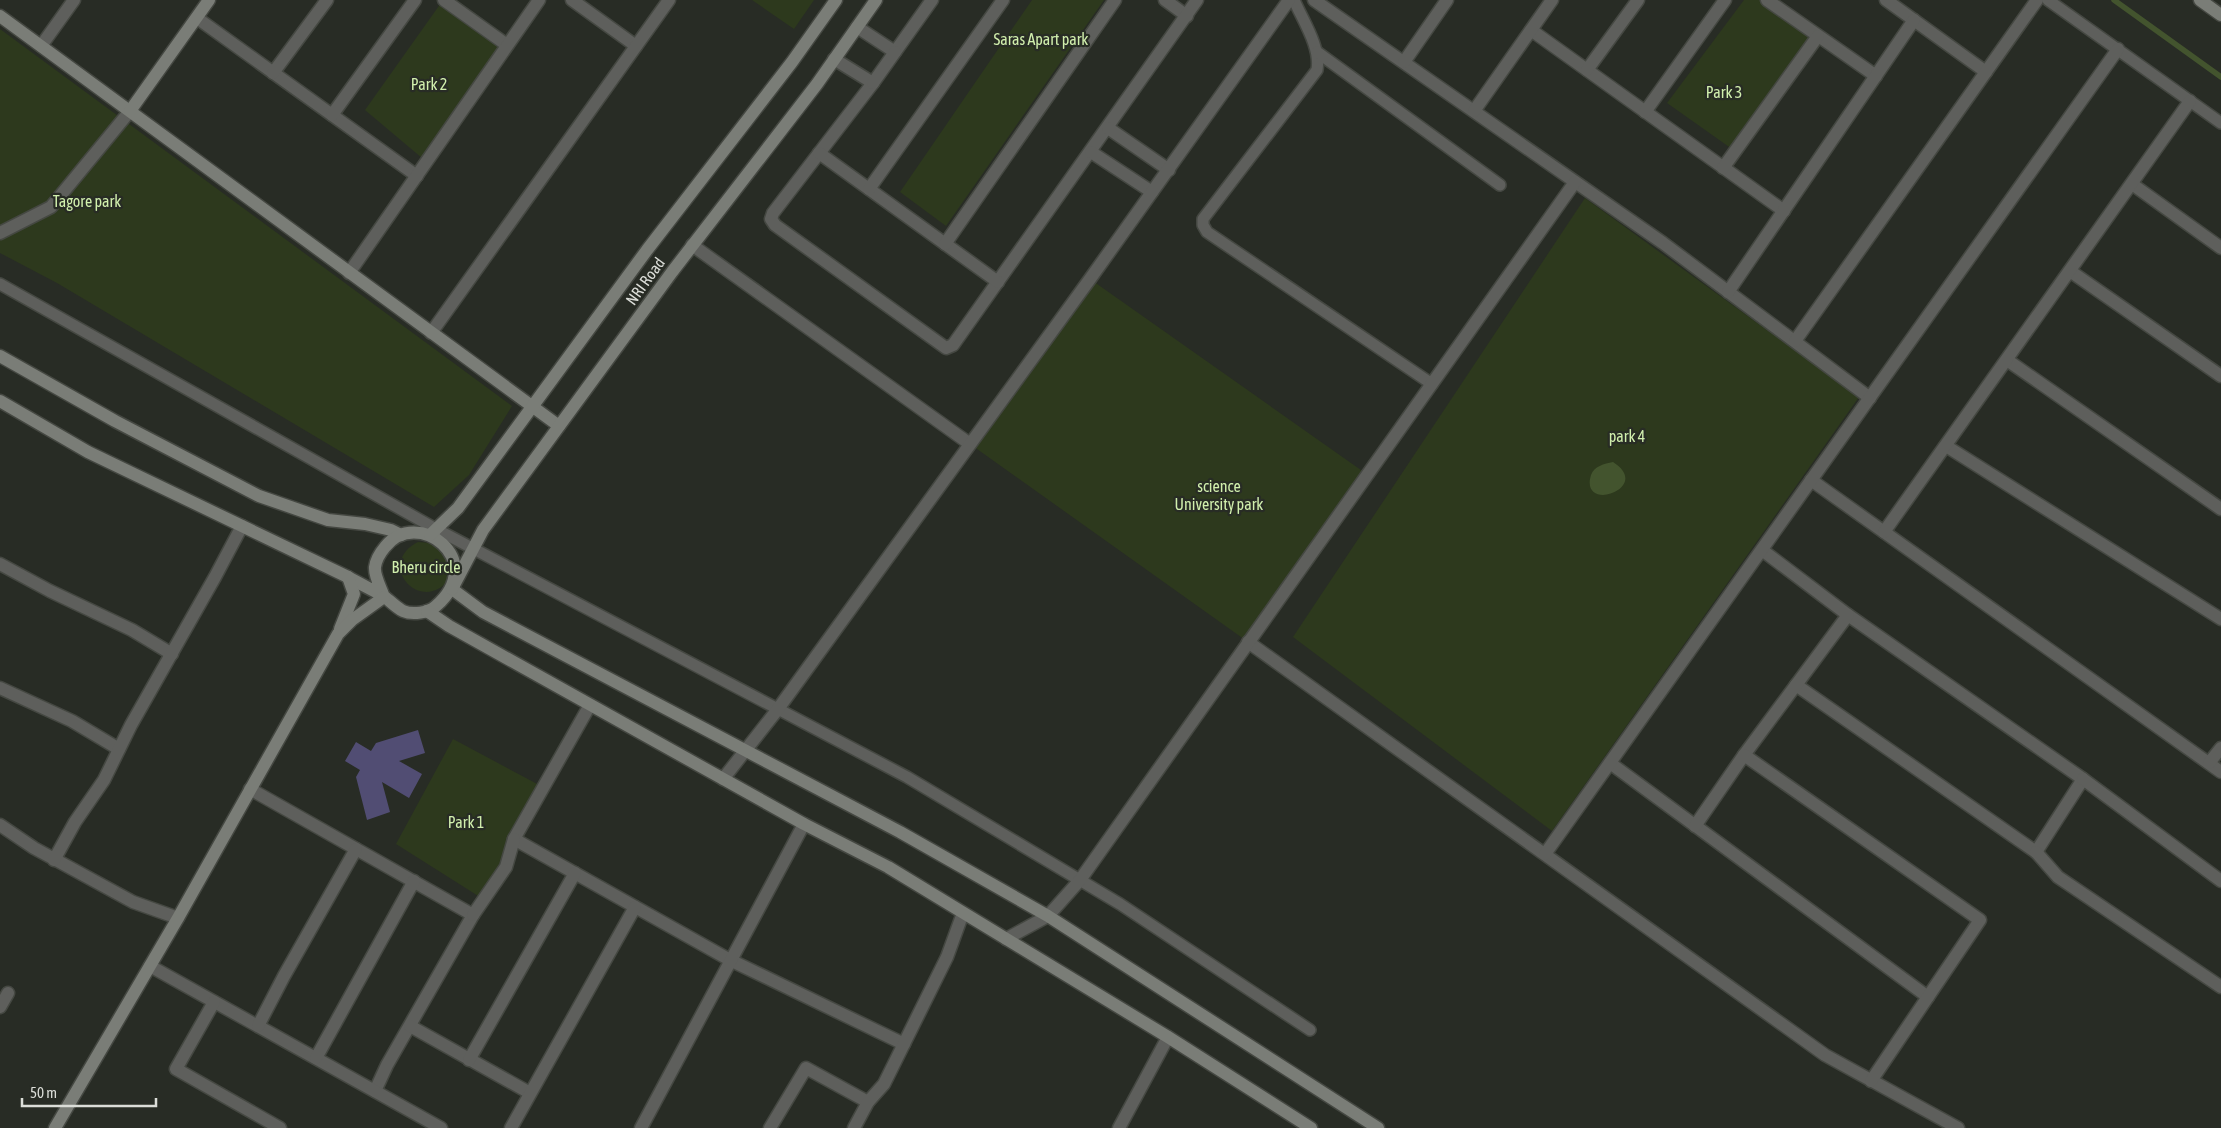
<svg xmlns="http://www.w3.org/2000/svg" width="2221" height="1128" font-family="'Asap Condensed',sans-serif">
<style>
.green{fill:#2d391d}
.water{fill:#43542e}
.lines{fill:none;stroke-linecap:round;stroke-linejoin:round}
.stream{stroke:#43542e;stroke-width:5.5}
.building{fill:#514d73}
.lane-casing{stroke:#454842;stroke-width:14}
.street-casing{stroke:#454842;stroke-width:15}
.secondary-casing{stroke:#454842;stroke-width:15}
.lane{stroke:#5e5f5c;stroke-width:11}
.street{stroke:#5e5f5c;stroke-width:12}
.secondary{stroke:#7a7d77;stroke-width:12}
.labels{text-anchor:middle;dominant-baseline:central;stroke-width:4.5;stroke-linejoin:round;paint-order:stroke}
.park-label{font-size:16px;fill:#d1efad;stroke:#282c25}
.street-label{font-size:16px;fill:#dbddd8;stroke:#282c25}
</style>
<rect width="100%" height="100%" fill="#282c25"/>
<g class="green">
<path d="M752,0H814L794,29Z"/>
<path d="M1032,0H1104L946,226L900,192Z"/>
<path d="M1744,0H1766L1813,37L1732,149L1667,103Z"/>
<path d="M441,3L504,42L422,158L365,110Z"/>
<path d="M0,29L512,406L469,475L434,507L57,283L0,253Z"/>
<path d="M1585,198L1859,397L1552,831L1293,637Z"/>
<path d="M1090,279L1368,475L1248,642L970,444Z"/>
<path d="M418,542L431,543L446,553L451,577C422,618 374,564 418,542Z"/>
<path d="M453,739L541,786L483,899L396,844Z"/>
</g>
<path class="water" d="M1613,462C1654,488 1579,514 1591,475C1594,466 1604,464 1613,462Z"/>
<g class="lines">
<path class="stream" d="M2114,0L2221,77"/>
</g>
<path class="building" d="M418,730L425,753L399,761L422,774L409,798L382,782L390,812L367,820L356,777L360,770L345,761L356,742L371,751L376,743Z"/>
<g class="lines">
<defs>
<g id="lane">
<path d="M1294,0C1303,21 1321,47 1317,70L1203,219V225L1207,232L1432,384"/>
<path d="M2048,0L2221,123"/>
<path d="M1317,52L1500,185"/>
<path d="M0,284L436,529L907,777L1120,904L1310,1030"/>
</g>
<g id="street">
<path d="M444,0L507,45"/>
<path d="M572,0L636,46"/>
<path d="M1165,0L1187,16"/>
<path d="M1314,0L1663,243L1870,398"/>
<path d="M1767,0L1876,76"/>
<path d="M1886,0L1986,72"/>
<path d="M197,18L417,176"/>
<path d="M857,27L895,52L932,0"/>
<path d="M1531,30L1784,211"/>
<path d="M41,46L74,0"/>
<path d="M834,59L873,83L773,213L771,219L775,225L946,348L953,345L1197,0"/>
<path d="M1404,62L1447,0"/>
<path d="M1587,70L1638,0"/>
<path d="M273,73L327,0"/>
<path d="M873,83L895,52"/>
<path d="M1474,111L1552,0"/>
<path d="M1645,112L1725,0"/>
<path d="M332,115L415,0"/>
<path d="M1108,128L1169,170"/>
<path d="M1091,152L1152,192"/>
<path d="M819,153L998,282"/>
<path d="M1723,168L1818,36"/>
<path d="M2132,184L2221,248"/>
<path d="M869,189L1003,0"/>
<path d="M0,233L51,207L130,111"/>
<path d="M945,244L1115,0"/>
<path d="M692,245L970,444"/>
<path d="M2070,271L2221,376"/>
<path d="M349,273L539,0"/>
<path d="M1728,292L1914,20"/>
<path d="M431,333L669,0"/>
<path d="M1795,341L2037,0"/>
<path d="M2007,360L2221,509"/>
<path d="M1946,446L2221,619"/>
<path d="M1811,480L2221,772"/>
<path d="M1884,532L2190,101"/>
<path d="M0,564L50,591L132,630L172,654"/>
<path d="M1248,642L1825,1055L1958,1128"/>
<path d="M1796,685L2036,852L2083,779L1848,615"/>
<path d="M0,688L72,721L119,749"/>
<path d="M590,705L514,839L730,960L904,1044"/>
<path d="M1744,755L1848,615L1762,550"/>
<path d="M1610,763L1928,997"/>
<path d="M2209,763L2221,748"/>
<path d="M723,779L778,709L1090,279L1289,0"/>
<path d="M2083,779L2221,881"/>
<path d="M250,789L473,915L387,1065L375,1091"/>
<path d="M0,825L34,848L133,902L178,918"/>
<path d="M1695,826L1744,755L1980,920L1871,1081"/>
<path d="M2036,852L2058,877L2221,987"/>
<path d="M1545,854L2118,49"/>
<path d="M54,860L75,822L104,780L131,725L215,577L242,526"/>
<path d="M473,915L506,867L514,839"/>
<path d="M1006,939L1048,916L1080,880L1575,182"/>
<path d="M150,966L441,1128"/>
<path d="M214,1002L176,1069L280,1128"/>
<path d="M0,1007L8,993"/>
<path d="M258,1026L284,976L356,849"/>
<path d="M410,1026L530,1093"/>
<path d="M316,1058L414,881"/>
<path d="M469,1060L575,873"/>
<path d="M511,1128L635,907"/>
<path d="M641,1128L804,824"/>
<path d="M770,1128L806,1068L868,1102"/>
<path d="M854,1128L868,1102L884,1084L947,957L963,913"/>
<path d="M1119,1128L1168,1037"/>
</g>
<g id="secondary">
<path d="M2200,0L2221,15"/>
<path d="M0,16L559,426"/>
<path d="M130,111L209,0"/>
<path d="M0,356L115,421L259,496L328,520L365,524L391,530L401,535"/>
<path d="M0,401L88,452L348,577C360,584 373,590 385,597C391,602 397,608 403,611C412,615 429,613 436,606C489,560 417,506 385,547C380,553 376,560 375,567C374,576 381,588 384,597"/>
<path d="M430,535L458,508L647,250L792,62L836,0"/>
<path d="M452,589L483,612L900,832L1048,916L1378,1128"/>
<path d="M452,589L483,530L672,272L817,84L876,0"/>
<path d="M427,611L449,626L804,824L888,867L1168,1037L1311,1128"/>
<path d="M340,629L354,594L348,577"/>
<path d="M55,1128L178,918L338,634L352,620L384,597"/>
</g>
</defs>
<use href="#lane" class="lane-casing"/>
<use href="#street" class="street-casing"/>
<use href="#secondary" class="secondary-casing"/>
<use href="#lane" class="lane"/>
<use href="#street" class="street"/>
<use href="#secondary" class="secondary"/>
</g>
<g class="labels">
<g class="park-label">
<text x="1041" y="39">Saras Apart park</text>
<text x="429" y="84">Park 2</text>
<text x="1724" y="92">Park 3</text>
<text x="87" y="201">Tagore park</text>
<text x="1627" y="436">park 4</text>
<text x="1219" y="486">science<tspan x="1219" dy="18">University park</tspan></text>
<text x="426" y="567">Bheru circle</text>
<text x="466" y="822">Park 1</text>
</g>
<g class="street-label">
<text transform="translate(645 281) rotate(-54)">NRI Road</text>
</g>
</g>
<path d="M22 1098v8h134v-8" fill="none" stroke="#dbddd8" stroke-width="2.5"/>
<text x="30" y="1098" font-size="15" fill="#dbddd8" stroke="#282c25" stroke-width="4" paint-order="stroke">50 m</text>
</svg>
